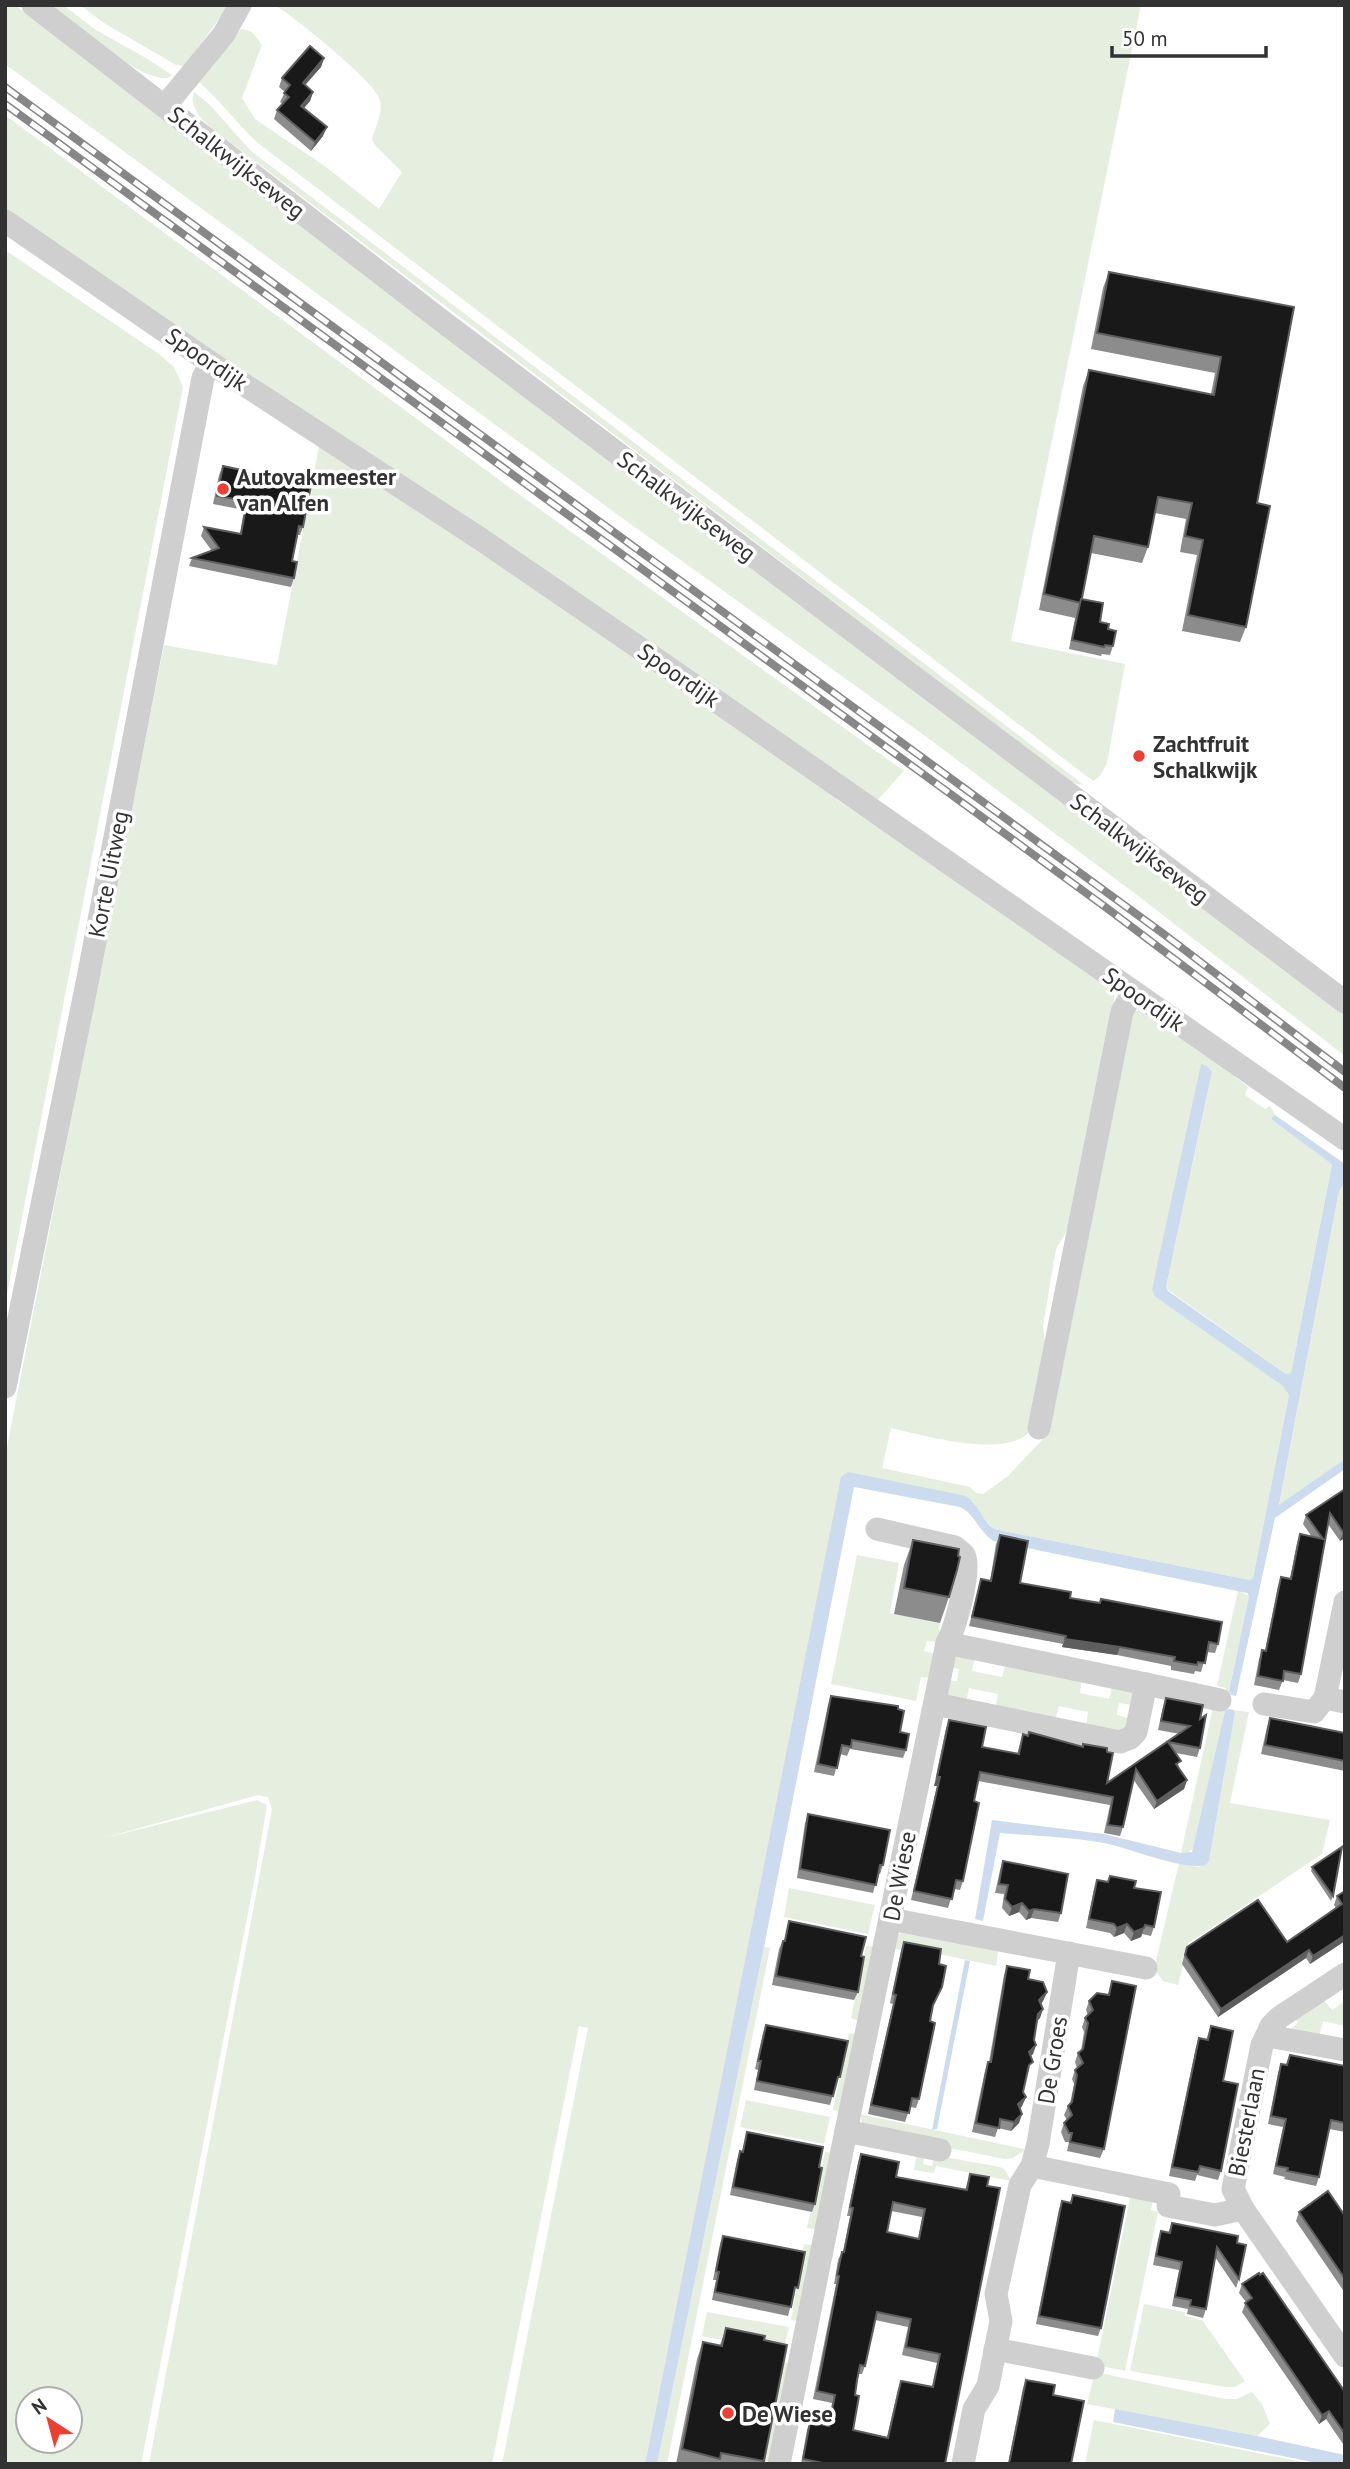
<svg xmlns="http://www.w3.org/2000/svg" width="1350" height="2469" font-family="'PT Sans',sans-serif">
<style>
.green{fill:#e6eee0;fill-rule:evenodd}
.water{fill:#ccdcee}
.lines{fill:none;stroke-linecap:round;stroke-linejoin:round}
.minor{stroke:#cfcfcf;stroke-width:23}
.rail-casing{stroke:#878787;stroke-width:8}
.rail{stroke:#fff;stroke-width:5;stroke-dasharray:16;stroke-linecap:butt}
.wall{fill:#8c8c8c;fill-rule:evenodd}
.shaded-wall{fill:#5e5e5e}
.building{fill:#191919;stroke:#5e5e5e;stroke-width:2;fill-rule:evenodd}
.poi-dot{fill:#eb4032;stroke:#fff;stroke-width:2.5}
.labels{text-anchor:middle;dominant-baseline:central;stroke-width:7;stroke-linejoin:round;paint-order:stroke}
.street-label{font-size:23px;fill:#323232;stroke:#fff}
.poi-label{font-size:23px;font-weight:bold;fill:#323232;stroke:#fff;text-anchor:start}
</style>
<rect width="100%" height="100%" fill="#fff"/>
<g class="green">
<path d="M5,5H15L1345,1014V1056L1146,902L932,741L625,520L5,64Z"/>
<path d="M51,5H63L96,30L146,58L172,75L168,78C136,80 77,26 51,5Z"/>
<path d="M80,5H229L185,66L176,65L104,23Z"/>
<path d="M275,5H1141L1011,641L1125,664L1107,763L1100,776L1093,781L258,143C237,124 221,101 199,82L241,29L251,31L262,45L242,98L255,119L326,167L379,209L402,172L375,145L372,139C376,125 385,110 378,96C371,79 293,16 275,5Z"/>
<path d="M194,92L209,104L251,151L1084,785L1072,783L247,155C231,142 184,116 194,92Z"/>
<path d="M5,115L513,490L904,771L874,804L5,210Z"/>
<path d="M5,250L159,354L174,367L183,387L5,1305Z"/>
<path d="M320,441L452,534L461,531L836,792L837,800L877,827L886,826L1114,991V1015L1074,1219L1056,1249L1043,1326L1047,1360L1032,1429C1010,1461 923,1435 891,1428L882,1468L970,1487L976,1493L983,1494L1008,1476L1042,1440L1131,1015L1144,1006L1234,1069L1235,1077L1248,1087L1245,1095L1265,1109L1270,1106L1275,1115L1272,1120L1332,1163L1291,1373L1286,1374L1168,1290L1166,1287L1212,1073L1152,1289L1154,1296L1284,1386L1289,1395L1253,1578L1250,1580L994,1529L982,1517L973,1501L848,1472L804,1669L645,2464H502L588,2028L579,2026L492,2464H149L272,1809L268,1797L258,1795L104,1838L257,1800L267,1805L255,1877L141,2464H5V1457L164,645L277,665ZM28,2399H70V2441H28Z"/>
<path d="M1343,1182H1345V1459L1279,1506L1339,1191Z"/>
<path d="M857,1555L899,1563L890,1613L940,1623L938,1642L927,1641L924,1651L935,1654L930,1678L921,1677L916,1701L831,1684Z"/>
<path d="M1238,1590L1249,1596L1229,1690L1231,1695L1226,1693V1688L1217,1686Z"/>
<path d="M960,1654L975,1657L972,1671L1002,1677L1006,1662L1082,1677L1080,1693L1109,1699L1113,1683L1132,1691L1134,1697L1132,1705L1119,1703L1117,1715L1130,1719L1122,1731L1086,1727L1088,1712L1059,1706L1055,1721L995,1708L998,1694L969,1688L966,1703L948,1697L945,1680L957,1681L959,1669L948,1667L953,1657Z"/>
<path d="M1213,1707L1229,1709L1225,1711L1194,1848L1187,1854L1181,1853Z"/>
<path d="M1234,1710L1249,1712L1230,1803L1330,1820L1322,1854L1189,1943L1178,1985L1163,1981L1154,1969L1179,1863L1199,1867L1209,1861L1235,1713Z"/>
<path d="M789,1888L875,1905L868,1934L784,1917Z"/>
<path d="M901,1933L997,1949L998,1952L996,1966L939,1954L938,1957L892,1948L895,1937Z"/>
<path d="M866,1946L875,1947L858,2021L851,2018Z"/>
<path d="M764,1947L770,1948L667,2464H657Z"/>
<path d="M1322,1998L1332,2010L1345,2001V2026L1323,2021L1319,2038L1287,2032L1298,2023L1293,2015Z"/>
<path d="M849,2033L855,2034L840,2112L833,2110Z"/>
<path d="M746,2100L830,2117L824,2144L740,2127Z"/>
<path d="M860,2114L1024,2149V2151L1013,2158L1005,2159L940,2146L867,2127L862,2123Z"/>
<path d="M825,2152L834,2153L815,2229L807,2228L810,2214L812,2213Z"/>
<path d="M917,2153L925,2154L923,2164L932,2166L934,2155L1000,2167L1005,2170L1011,2181L936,2166L934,2173L914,2170Z"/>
<path d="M1131,2193L1153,2198L1151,2210L1158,2212L1125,2371L1096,2365Z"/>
<path d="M804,2244L811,2245L814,2249L798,2321L791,2320Z"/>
<path d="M1144,2304L1185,2312V2316L1202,2320L1245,2381L1235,2387H1226L1130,2371Z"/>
<path d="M707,2312L789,2327L783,2352L702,2336Z"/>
<path d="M782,2362L791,2364L771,2464H762Z"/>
<path d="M1095,2372L1225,2399H1237L1252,2392L1262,2404L1270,2424L1257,2436L1087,2404Z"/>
<path d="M1094,2420L1312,2464H1085Z"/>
</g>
<g class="water">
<path d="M1201,1064L1207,1066L1212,1072L1166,1287L1168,1291L1286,1374L1291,1373L1332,1164L1272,1120V1117L1275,1115L1345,1164V1182L1339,1191L1279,1505L1345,1459V1469L1275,1518L1236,1696L1231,1695L1229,1691L1249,1596L1247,1593L993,1541C977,1529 975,1514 960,1507L854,1487L764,1947L657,2464H645L841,1477L848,1472L966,1496C979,1504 981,1520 994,1529L1250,1580L1253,1578L1289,1395L1283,1386L1154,1296L1152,1289Z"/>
<path d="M1229,1709L1234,1710L1235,1713L1209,1861L1206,1865C1183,1871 1130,1848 1104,1843C1070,1837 1034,1836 1000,1833L983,1921L975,1919L992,1820L1104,1834L1181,1853L1192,1852L1225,1711Z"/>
<path d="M965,1960L970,1961L937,2129L932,2130Z"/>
<path d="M1115,2409L1257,2436L1345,2455V2464H1322L1113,2422Z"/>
</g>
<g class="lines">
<g class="minor">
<path d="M33,5L446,324L1345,1002"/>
<path d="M165,106L224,34L240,5"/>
<path d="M5,221L211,363L479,538L676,673L1345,1139"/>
<path d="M5,1387L87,983L203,378L211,363"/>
<path d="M1039,1428L1122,1012L1133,992"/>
<path d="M1345,1602L1325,1698L1345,1702"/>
<path d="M1146,1684L1220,1700"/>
<path d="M935,1704L1120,1742L1130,1738L1136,1732L1146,1684L947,1643"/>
<path d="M1264,1704L1314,1712L1325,1698"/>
<path d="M890,1919L1146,1968"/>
<path d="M1345,1974L1280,2017L1271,2026L1262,2045L1233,2189L1243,2209L1345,2356"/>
<path d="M1268,2036L1345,2050"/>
<path d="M846,2131L947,1643C955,1628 972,1569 964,1555C962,1552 958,1550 955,1547L877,1529"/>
<path d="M1032,2166L1169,2194L1168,2206L1215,2215L1243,2209"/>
<path d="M995,2349L1093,2368"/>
<path d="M779,2464L846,2131L940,2150"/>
<path d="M963,2464L974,2409L988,2386L1001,2321L996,2294L1020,2185L1032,2166L1038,2144L1069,1953"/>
</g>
<defs>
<g id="rail">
<path d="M5,87L1165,935L1345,1072"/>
<path d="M5,104L1108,909L1345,1088"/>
</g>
</defs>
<use href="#rail" class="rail-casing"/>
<use href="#rail" class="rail"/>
</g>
<g class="wall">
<path d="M324,58L321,67L305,85L313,92L310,101L304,108L323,136L311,151L274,119L277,110L283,104L280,102L285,92L279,87L282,78Z"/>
<path d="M1109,272L1294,307L1257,503L1246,627L1240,642L1182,631L1197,555L1180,552L1186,519L1155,513L1148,547L1142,563L1091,553L1081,599L1100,622L1108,629L1113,646L1110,655L1102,654L1101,656L1069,649L1075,618L1039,610L1083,386L1089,370L1211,394L1215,373L1091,349L1103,288Z"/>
<path d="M223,466L303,527L300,535H298L292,561L294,578L291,587L189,566L192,558L212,551L201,536L204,527L240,534L244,510L213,504L219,475Z"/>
<path d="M1345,1489V1538L1340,1541L1328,1524L1301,1674L1298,1683L1283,1680L1279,1690L1254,1685L1259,1659L1262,1650L1265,1651L1278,1586L1281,1577L1290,1579L1297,1543L1300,1534L1312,1537L1303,1524L1306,1515Z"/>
<path d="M1000,1535L1020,1583L1218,1644L1215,1653L1207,1652L1201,1672L1195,1671L1194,1674L1171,1670V1666L1117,1655L1062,1647L1063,1644L969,1626L981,1579L990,1581L996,1544Z"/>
<path d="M913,1540L949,1597L940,1623L894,1614L904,1565Z"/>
<path d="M831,1696L898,1709L900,1732L906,1750L903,1758L850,1749L847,1756L840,1754L834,1776L814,1772L828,1705Z"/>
<path d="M1166,1698L1200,1719V1748L1197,1757L1176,1753L1179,1768L1187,1780L1184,1789L1154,1809L1133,1779L1123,1827L1120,1836L1104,1833L1110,1805L978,1781L974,1801L963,1881L960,1890L954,1889L948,1908L911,1900L937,1786H934L946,1728L949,1720L982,1747L1017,1754L1023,1734L1107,1783L1180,1734L1158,1730L1163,1707Z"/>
<path d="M1270,1718L1345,1733V1771L1261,1754L1267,1727Z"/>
<path d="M808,1814L883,1865L880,1874H878L873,1893L797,1878L805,1823Z"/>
<path d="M1003,1861L1061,1913L1058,1922L1031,1918L1026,1920L1019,1912L1009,1916L1002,1908L1004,1894L995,1893L1000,1870Z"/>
<path d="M1312,1867L1333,1896L1331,1901L1311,1871Z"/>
<path d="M1110,1876L1134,1888L1154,1927L1151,1936L1142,1934L1141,1937L1131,1941L1124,1933L1114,1937L1110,1933L1086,1928L1094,1889L1097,1880L1107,1882Z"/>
<path d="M1345,1891V1941L1310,1964L1306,1958L1218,2017L1182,1964L1187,1947L1287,1942L1336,1908L1334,1905L1337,1896Z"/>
<path d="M789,1921L861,1956L858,1992L854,2000L772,1985L779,1949L783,1941H784Z"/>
<path d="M904,1942L939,1964L942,1987L932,2008L930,2021L919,2099L916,2108L910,2107L905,2122L868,2114L893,2004L890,2003L901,1951Z"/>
<path d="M1007,1966L1047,1992L1043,2001L1041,2004L1040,2018L1037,2021L1034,2040L1036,2045L1033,2054L1030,2056L1029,2071L1027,2073L1023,2092L1026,2097L1022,2106L1020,2109L1022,2114L1019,2123L1011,2131L998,2128L995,2137L972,2132L985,2071L988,2062H989L1004,1975Z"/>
<path d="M1112,1981L1104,2149L1100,2158L1067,2151L1069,2142H1065L1061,2132L1064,2123L1067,2120L1064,2115L1068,2106L1070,2104L1074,2084L1072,2079L1075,2070L1077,2068L1075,2062L1078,2053L1081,2051L1084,2032L1082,2027L1085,2018L1088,2015L1086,2010L1089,2001L1108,1995Z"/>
<path d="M766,2025L837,2085H836L830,2105L754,2090L758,2070L755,2069L763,2033Z"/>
<path d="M1211,2026L1223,2081L1221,2171L1218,2180L1197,2175L1195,2181L1169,2176L1196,2047L1199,2038L1206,2040Z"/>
<path d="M1290,2055L1345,2066V2132L1329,2129L1319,2177L1316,2186L1284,2179L1285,2177L1273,2174L1283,2127L1268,2124L1278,2073L1281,2064L1286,2065Z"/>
<path d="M747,2132L819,2167L815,2204L812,2212L730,2195L737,2160L740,2151L742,2152Z"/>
<path d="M861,2154L896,2177L965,2190L970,2174L945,2464H801L807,2430L810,2422L828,2425L832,2403L813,2399L836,2284H834L838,2260L842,2252H843L850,2216H847L858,2163ZM891,2211L922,2217L918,2239L887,2232ZM875,2320L908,2327L902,2355L937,2363L932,2387L901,2381L898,2389L887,2437L853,2430L855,2395L859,2374H862L865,2366Z"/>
<path d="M1073,2195L1101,2328L1098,2336L1036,2324L1059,2209L1062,2201L1070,2202Z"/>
<path d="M1299,2212L1345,2216V2293L1296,2221Z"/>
<path d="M1172,2223L1237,2243L1239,2279L1236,2288L1215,2257L1206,2309L1203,2318L1187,2314L1188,2309L1172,2306L1179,2270L1153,2265L1158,2240L1161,2231L1168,2233Z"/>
<path d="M723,2236L795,2296H793L788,2316L712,2300L716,2280H713L720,2244Z"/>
<path d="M1242,2284L1345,2392V2447L1326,2419L1319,2424L1242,2312L1246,2302L1239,2293Z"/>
<path d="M726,2328L764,2340V2461L763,2464H676L697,2359L703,2342L720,2345Z"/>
<path d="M1026,2380L1053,2395L1071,2464H1008L1023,2388Z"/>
</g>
<g class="shaded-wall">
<path d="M324,58L321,67L299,92L303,83Z"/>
<path d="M313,92L310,101L298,115L301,106Z"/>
<path d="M327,127L323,136L311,151L315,142Z"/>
<path d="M1345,1531V1538L1340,1541L1343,1532Z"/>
<path d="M1065,1639L1120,1647L1117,1655L1062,1647Z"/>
<path d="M937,1777H940L937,1786H934Z"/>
<path d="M1187,1780L1184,1789L1154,1809L1157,1801Z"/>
<path d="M1022,1903L1019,1912L1009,1916L1012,1907Z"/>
<path d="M1034,1909L1031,1918L1026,1920L1029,1911Z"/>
<path d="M1127,1924L1124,1933L1114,1937L1117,1928Z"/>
<path d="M1144,1928L1141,1937L1131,1941L1134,1932Z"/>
<path d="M1345,1935V1941L1310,1964L1313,1956Z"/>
<path d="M1309,1950L1306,1958L1218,2017L1221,2009Z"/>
<path d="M1047,1992L1043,2001L1036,2009L1039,2000Z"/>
<path d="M1043,2009L1040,2018L1035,2023L1038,2014Z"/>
<path d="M1036,2045L1033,2054L1025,2061L1029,2052Z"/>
<path d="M1026,2097L1022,2106L1015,2113L1018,2104Z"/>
<path d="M1022,2114L1019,2123L1011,2131L1014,2122Z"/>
<path d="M1329,2411L1326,2419L1319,2424L1322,2415Z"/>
</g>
<g class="building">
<path d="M310,46L324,58L303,83L313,92L301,106L327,127L315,142L277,110L289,97L284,93L290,85L282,78Z"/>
<path d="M1109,272L1294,307L1257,503L1270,506L1246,627L1188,615L1203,540L1185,536L1192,503L1158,497L1148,547L1094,536L1081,603L1044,594L1089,370L1214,395L1221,357L1097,333Z"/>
<path d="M223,466L311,485L303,527L299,526L292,561L297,562L294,578L192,558L219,548L204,527L241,534L247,501L217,496Z"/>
<path d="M1081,599L1103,603L1100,622L1109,624L1108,629L1116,631L1113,646L1105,645L1104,647L1072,640Z"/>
<path d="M1345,1489V1531L1343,1532L1330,1513L1301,1674L1284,1671L1283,1681L1258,1676L1262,1650L1266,1651L1281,1577L1291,1579L1300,1534L1323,1539L1306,1515Z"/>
<path d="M1000,1535L1028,1541L1020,1583L1071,1592L1070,1598L1100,1603L1101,1599L1222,1622L1218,1644L1209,1642L1205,1663L1198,1662L1197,1665L1174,1661L1175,1657L1120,1647L1065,1639L1066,1636L972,1617L981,1579L991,1581Z"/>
<path d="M913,1540L959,1549L958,1556L960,1557L957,1570L949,1597L904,1588Z"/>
<path d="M831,1696L898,1706V1709L904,1711L900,1732L909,1734L906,1750L852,1740L851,1747L842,1745L837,1768L818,1764Z"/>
<path d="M1166,1698L1203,1705L1200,1719L1206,1715L1200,1748L1168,1742L1181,1761L1176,1764L1187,1780L1157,1801L1136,1769L1123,1827L1108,1825L1113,1797L980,1772L974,1801L979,1803L963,1881L956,1880L952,1899L914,1891L940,1777H937L949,1720L986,1727L982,1747L1019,1754L1023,1734L1028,1736L1029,1732L1083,1747V1744L1107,1748V1752L1113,1753L1107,1783L1190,1726L1161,1721Z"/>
<path d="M1270,1718L1345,1733V1761L1265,1745Z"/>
<path d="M808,1814L890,1830L883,1865H880L876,1885L800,1869Z"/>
<path d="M1342,1847L1333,1896L1312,1867Z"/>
<path d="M1003,1861L1068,1874L1061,1913L1034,1909L1029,1911L1022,1903L1012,1907L1005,1899L1008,1885L999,1884Z"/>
<path d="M1110,1876L1136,1881L1134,1888L1161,1892L1154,1927L1145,1925L1144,1928L1134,1932L1127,1924L1117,1928L1114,1924L1089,1919L1097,1880L1108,1882Z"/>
<path d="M1345,1891V1935L1313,1956L1309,1950L1221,2009L1185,1955L1187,1947L1258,1900L1287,1942L1342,1904L1337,1896Z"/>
<path d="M789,1921L866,1937L861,1956L864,1957L858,1992L776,1976L783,1941H785Z"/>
<path d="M904,1942L941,1949L939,1964L946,1966L942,1987L933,2005L930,2021L935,2023L919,2099L912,2098L909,2113L871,2105L896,1995L893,1994Z"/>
<path d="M1007,1966L1030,1970L1028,1979L1043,1982L1047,1992L1039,2000L1043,2009L1038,2014L1034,2040L1036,2045L1029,2052L1033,2062L1029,2065L1023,2092L1026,2097L1018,2104L1022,2114L1014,2122L1000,2119L999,2128L976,2123L988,2062H991Z"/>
<path d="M1112,1981L1136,1986L1104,2149L1070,2142L1072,2133H1069L1064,2123L1072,2115L1068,2106L1072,2102L1077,2075L1075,2070L1083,2063L1078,2053L1083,2049L1088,2023L1085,2018L1093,2010L1089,2001L1097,1993L1109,1995Z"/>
<path d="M766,2025L848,2041L840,2077H838L833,2096L757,2081L761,2061H758Z"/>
<path d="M1211,2026L1233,2031L1223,2081L1238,2084L1221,2171L1200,2166L1198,2172L1172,2167L1199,2038L1208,2040Z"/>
<path d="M1290,2055L1345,2066V2123L1331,2120L1319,2177L1287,2171L1288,2168L1276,2166L1286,2119L1271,2116L1281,2064L1287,2065Z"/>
<path d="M747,2132L823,2147L819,2167L822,2168L815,2204L733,2187L740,2151L743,2152Z"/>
<path d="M861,2154L899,2162L896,2177L967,2190L970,2174L989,2177L987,2186L1000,2188L945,2464H828L803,2459L810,2422L829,2426L835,2395L817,2391L839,2276L837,2275L842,2252H844L853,2208L850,2207ZM893,2202L925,2209L919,2239L887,2232ZM877,2312L911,2319L906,2347L940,2354L933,2387L901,2381L888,2438L853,2430L859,2396L855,2395L857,2380L860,2365L865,2366Z"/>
<path d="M1328,2191L1345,2216V2279L1299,2212Z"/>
<path d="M1073,2195L1125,2206L1101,2328L1039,2316L1062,2201L1071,2203Z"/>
<path d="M1172,2223L1238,2236L1237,2243L1246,2245L1239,2279L1217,2247L1206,2309L1190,2306L1191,2300L1175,2297L1182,2262L1156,2256L1161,2231L1170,2233Z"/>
<path d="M723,2236L805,2252L798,2288L795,2287L791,2307L715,2292L719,2272L716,2271Z"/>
<path d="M1259,2273L1260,2275L1263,2273L1345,2392V2434L1329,2411L1322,2415L1245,2303L1252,2298L1242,2284Z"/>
<path d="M726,2328L765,2336L764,2340L787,2345L764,2461L721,2453L720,2459L682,2449L703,2342L722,2346Z"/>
<path d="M1026,2380L1055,2385L1053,2395L1084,2401L1071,2464H1009Z"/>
</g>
<g class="poi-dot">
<circle cx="223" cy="489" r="7"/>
<circle cx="1139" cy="756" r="7"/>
<circle cx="728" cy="2413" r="7"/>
</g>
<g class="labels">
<g class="street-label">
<text transform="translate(237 162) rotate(38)">Schalkwijkseweg</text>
<text transform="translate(207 359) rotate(34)">Spoordijk</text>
<text transform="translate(687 506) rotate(37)">Schalkwijkseweg</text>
<text transform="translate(679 675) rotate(35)">Spoordijk</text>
<text transform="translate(1140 848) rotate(37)">Schalkwijkseweg</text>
<text transform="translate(108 874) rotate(-79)">Korte Uitweg</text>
<text transform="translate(1144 999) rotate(35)">Spoordijk</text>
<text transform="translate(899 1876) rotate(-79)">De Wiese</text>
<text transform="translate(1052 2060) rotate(-81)">De Groes</text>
<text transform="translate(1246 2122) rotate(-79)">Biesterlaan</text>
</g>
<g class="poi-label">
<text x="237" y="476">Autovakmeester<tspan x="237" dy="26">van Alfen</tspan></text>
<text x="1153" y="743">Zachtfruit<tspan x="1153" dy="26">Schalkwijk</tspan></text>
<text x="742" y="2413">De Wiese</text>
</g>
</g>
<rect width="1350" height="2469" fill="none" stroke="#323232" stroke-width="14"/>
<g transform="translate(49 2420) rotate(324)"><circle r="33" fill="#ffffff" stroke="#adadad" stroke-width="2"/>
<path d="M0-5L12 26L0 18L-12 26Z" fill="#eb4032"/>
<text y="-10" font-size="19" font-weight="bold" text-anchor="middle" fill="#323232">N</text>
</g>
<path d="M1112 46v10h154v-10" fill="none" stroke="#323232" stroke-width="3.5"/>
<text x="1122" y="46" font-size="21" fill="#323232" stroke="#ffffff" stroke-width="5" paint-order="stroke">50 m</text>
</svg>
